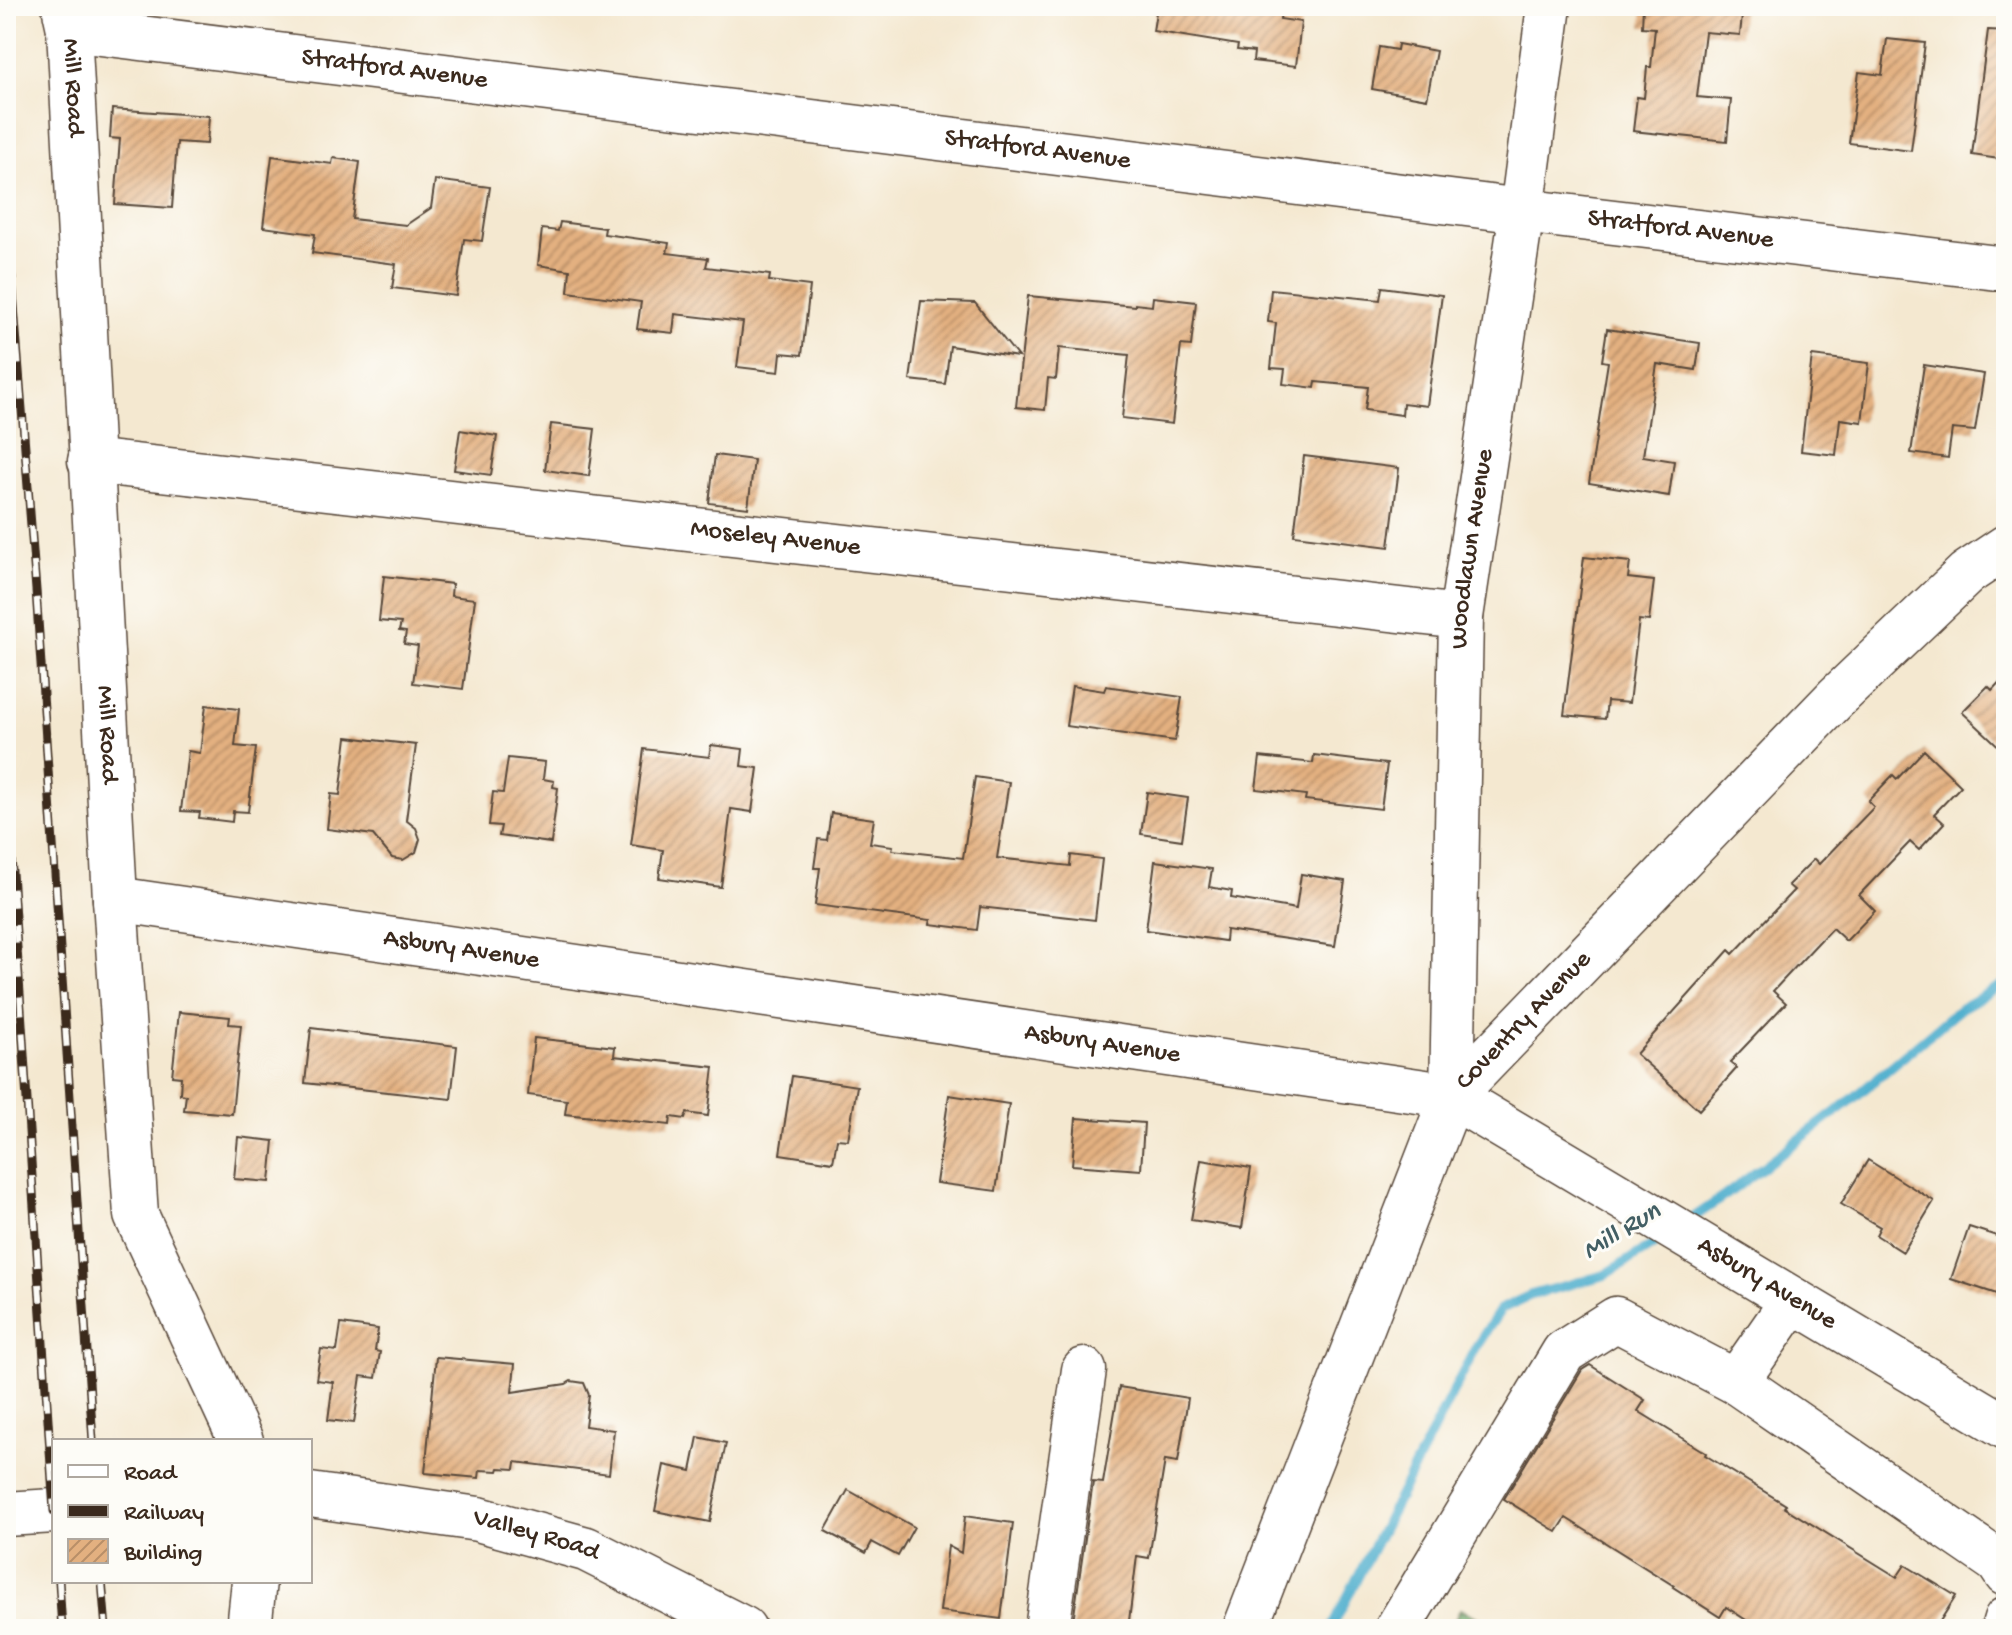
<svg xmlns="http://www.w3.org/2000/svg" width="2012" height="1635" font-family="'Gochi Hand',sans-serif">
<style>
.forest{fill:url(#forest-firs);stroke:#566a44;stroke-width:2}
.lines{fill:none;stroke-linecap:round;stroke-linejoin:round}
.stream{stroke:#50afce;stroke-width:10}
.building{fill:url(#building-hatch)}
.minor-casing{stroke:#574639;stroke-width:47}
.minor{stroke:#fff;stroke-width:44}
.rail-casing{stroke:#3b2a1e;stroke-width:9}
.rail{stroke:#fdfcf7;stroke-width:6;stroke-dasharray:18;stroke-linecap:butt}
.labels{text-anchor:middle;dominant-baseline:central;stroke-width:6;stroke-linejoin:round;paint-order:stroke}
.street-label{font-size:26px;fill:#3b2a1e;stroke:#fdfcf7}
.water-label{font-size:28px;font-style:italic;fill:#435f64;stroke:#fdfcf7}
</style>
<defs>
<pattern id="forest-firs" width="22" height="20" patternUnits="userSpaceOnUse" patternTransform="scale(2)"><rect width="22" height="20" fill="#71ab6b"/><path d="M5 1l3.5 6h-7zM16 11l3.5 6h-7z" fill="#5e8b57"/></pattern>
<pattern id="building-hatch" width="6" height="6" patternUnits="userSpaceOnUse" patternTransform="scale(2)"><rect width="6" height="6" fill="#e3b080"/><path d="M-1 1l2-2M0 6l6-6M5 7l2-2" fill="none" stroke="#b98f68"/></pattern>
</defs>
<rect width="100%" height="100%" fill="#fdfcf7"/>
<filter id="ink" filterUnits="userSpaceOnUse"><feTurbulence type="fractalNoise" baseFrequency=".0125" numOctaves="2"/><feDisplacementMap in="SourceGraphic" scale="16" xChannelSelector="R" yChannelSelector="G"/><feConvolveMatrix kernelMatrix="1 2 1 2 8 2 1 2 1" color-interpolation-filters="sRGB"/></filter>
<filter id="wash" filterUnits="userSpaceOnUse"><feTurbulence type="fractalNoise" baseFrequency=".006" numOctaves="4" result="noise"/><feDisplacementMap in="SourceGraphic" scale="32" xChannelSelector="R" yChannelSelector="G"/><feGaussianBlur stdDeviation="1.8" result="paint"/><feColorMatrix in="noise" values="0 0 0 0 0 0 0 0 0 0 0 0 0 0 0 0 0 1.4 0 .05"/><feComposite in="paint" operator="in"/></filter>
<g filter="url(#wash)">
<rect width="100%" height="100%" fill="#f4e8d0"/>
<path class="forest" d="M1460,1609L1502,1629H1451Z"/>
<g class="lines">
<g class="stream">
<path d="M1687,1222L1726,1195L1849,1102L1961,1008L2006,983"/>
<path d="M1331,1629L1476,1347L1501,1309L1531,1295L1605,1275L1667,1236"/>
</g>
</g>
<g id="blocks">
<g class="building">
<path d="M1157,6H1282L1280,19L1301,22L1296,66L1253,61L1254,52L1237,50L1238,45L1153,31Z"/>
<path d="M1643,6H1743L1740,35L1705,32L1697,97L1731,100L1727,141L1633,131L1637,97L1644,98L1647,67H1651L1655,28L1642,27Z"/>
<path d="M1988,30L2006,31V160L1972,155Z"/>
<path d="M1887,39L1925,43L1911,151L1849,143L1859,72L1882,75Z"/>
<path d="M1398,44L1436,51L1427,99L1372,89L1379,47L1397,50Z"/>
<path d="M112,109L209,116L207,144L177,142L172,208L115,204L120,139L110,138Z"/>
<path d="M272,156L332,164L333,158L360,162L352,219L406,225L431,208L435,180L490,187L482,241L464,239L456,296L392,288L396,264L312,253L315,234L263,227Z"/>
<path d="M560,222L605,228L604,234L669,243L667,253L708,258L706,267L770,275L769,281L810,286L802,355L781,353L779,372L737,367L743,322L675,314L673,333L637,329L641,302L568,292L570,270L538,265L542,229L558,231Z"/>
<path d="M1382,287L1442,295L1427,406L1403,403L1402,415L1365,410L1368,387L1316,382L1315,388L1283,384L1285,369L1271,368L1276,323L1268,322L1271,289L1380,300Z"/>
<path d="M1028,296L1135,306V304L1152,306L1153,297L1196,302L1191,346L1181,345L1172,424L1122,418L1129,355L1059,348L1056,379L1048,378L1045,410L1016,407Z"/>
<path d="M921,301L975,303L1018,357L950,346L945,384L910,380Z"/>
<path d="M1607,329L1700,343L1696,370L1657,364L1643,456L1674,461L1669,496L1589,483L1608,362L1602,361Z"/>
<path d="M1812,356L1869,363L1862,422L1840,419L1836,455L1801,451Z"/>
<path d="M1924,365L1984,374L1975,431L1952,429L1948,458L1911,453Z"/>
<path d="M551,424L595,429L589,476L545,470Z"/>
<path d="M460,430L497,436L491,475L454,470Z"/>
<path d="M715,455L754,460L748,508L709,503Z"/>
<path d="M1304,456L1399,468L1389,547L1294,535Z"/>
<path d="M1584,557L1630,562L1628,578L1654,581L1649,621L1639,620L1629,703L1607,701L1605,719L1564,715Z"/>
<path d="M384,576L452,584L451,596L475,599L463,689L413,683L418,646L404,644L406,632L399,631L401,623L379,621Z"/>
<path d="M2006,675V753L1962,712L1988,686L1992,690Z"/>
<path d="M1072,686L1104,691L1106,686L1182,697L1175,741L1066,726Z"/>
<path d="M206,705L239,709L235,746L256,748L248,812L233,811L232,822L199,818L200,812L181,811L188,751L200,753Z"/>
<path d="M347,737L416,745L406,820L416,828L420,839L416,852L403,860L392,858L373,835L327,829L331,794L340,795Z"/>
<path d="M711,745L743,749L741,766L758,768L752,812L731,809L721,887L659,878L663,850L631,845L644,749L709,757Z"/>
<path d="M1924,750L1961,786L1934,814L1944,823L1919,850L1910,842L1859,895L1875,911L1846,941L1832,928L1773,991L1786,1003L1730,1062L1737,1068L1699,1110L1636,1054L1729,950L1733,954L1794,890L1788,885L1814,859L1819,864L1874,807L1868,801L1893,775L1897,779Z"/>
<path d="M1314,755L1387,764L1381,809L1305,800L1306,795L1256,789L1260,757L1313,763Z"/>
<path d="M508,758L545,762L543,779L554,781L553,787L558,788L551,843L499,836L501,826L489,825L493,792L503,793Z"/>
<path d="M975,777L1009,782L997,858L1070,866L1071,855L1102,859L1095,920L980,907L977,930L930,924L931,920L815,905L820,868H814L818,839L827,840L831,813L874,819L870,843L893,846L892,850L963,858Z"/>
<path d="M1147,792L1188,798L1182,840L1141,834Z"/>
<path d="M1155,861L1212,869L1209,887L1232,891L1231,898L1296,909L1301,874L1345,881L1335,946L1226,930L1225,941L1146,930Z"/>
<path d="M179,1012L230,1017L229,1024L241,1025L232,1114L184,1110L186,1095L180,1094L181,1077L172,1076Z"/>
<path d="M311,1028L457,1046L451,1099L305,1083Z"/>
<path d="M534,1038L615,1047L614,1056L714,1067L708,1116L687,1113L685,1119L671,1117L670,1125L565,1114L567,1100L528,1095Z"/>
<path d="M792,1076L857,1086L848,1140L837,1139L833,1162L780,1154Z"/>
<path d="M949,1095L1009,1104L996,1191L936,1183Z"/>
<path d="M1076,1118L1144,1123L1141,1170L1072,1165Z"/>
<path d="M238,1137L274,1141L270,1182L234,1179Z"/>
<path d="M1201,1160L1251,1168L1242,1228L1191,1220Z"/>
<path d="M1868,1160L1934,1201L1903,1252L1876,1235L1880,1227L1841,1204Z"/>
<path d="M1969,1227L2006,1239V1297L1951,1279Z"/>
<path d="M341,1324L378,1329L375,1351L380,1352L376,1378L361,1376L354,1423L328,1420L333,1382L316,1380L321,1349L337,1351Z"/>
<path d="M436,1357L515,1364L512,1392L566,1384L571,1381L584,1383L589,1395L585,1426L614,1430L609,1474L516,1462L515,1469L499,1468L498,1471L480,1470L479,1478L425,1473Z"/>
<path d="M1590,1365L1645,1400L1638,1411L1706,1453L1705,1455L1786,1505L1784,1507L1897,1577L1905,1565L1956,1596L1935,1629H1760L1726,1607L1720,1617L1673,1587L1674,1586L1566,1518L1557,1532L1504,1499L1582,1370Z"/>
<path d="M1119,1387L1188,1398L1178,1462L1165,1460L1149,1558L1137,1556L1128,1629H1072L1093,1482L1103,1483Z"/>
<path d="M698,1437L726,1443L710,1522L655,1511L664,1465L691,1471Z"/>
<path d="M848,1490L914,1527L898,1556L872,1542L866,1553L825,1531Z"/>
<path d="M965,1516L1013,1523L1001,1619L940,1611L948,1546L961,1553Z"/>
</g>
</g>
</g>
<g filter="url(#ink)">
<use href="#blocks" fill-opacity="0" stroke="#574639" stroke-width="2"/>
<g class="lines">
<defs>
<g id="minor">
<path id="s1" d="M64,6L69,29L115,899L136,1215L241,1441"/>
<path id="s2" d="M69,29L1522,211L2006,269"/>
<path id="s3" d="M90,461L1461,617"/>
<path id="s4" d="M115,899L1452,1096L2006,1427"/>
<path id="s5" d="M1452,1096L1461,617L1522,211L1549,6"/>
<path d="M1736,1382L1793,1300"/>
<path id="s6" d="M310,1495L478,1519L586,1549L744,1629"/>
<path d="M6,1514L54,1511"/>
<path d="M249,1629L254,1581"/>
<path d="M1047,1629L1084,1370"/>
<path id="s7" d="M1245,1629L1452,1096L1836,698L1967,573L2006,547"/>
<path d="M1397,1629L1564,1352L1616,1319L1736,1382L1998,1562L2006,1574"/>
<path d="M2003,1629L2006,1619"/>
</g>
</defs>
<use href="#minor" class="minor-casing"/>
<use href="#minor" class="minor"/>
<defs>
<g id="rail">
<path d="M6,203L36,590L93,1441"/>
<path d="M6,781L54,1511"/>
<path d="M59,1581L62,1629"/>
<path d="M102,1581L106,1629"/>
</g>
</defs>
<use href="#rail" class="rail-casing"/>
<use href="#rail" class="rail"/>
</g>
</g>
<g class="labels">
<g class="street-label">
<text stroke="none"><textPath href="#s2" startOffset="328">Stratford Avenue</textPath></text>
<text stroke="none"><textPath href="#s1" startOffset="82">Mill Road</textPath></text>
<text stroke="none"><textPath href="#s2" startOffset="976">Stratford Avenue</textPath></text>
<text stroke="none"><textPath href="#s2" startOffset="1624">Stratford Avenue</textPath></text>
<text stroke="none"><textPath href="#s3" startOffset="690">Moseley Avenue</textPath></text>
<text stroke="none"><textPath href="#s5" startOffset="548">Woodlawn Avenue</textPath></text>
<text stroke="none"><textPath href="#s1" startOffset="730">Mill Road</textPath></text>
<text stroke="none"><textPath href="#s4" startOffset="350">Asbury Avenue</textPath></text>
<text stroke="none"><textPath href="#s7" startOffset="676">Coventry Avenue</textPath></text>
<text stroke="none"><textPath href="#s4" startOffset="998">Asbury Avenue</textPath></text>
<text stroke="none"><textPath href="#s4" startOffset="1718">Asbury Avenue</textPath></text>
<text stroke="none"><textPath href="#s6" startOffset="230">Valley Road</textPath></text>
</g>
<g class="water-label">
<text transform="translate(1622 1232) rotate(-31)">Mill Run</text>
</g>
</g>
<rect width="2012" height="1635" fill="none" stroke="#fdfcf7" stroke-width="32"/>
<rect x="52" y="1439" width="260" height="144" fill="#fdfcf7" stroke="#afa8a0" stroke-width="2"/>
<rect x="68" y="1465" width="40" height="12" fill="#ffffff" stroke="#afa8a0" stroke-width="2"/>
<text x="124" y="1479" font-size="24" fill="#3b2a1e">Road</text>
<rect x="68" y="1505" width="40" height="12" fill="#3b2a1e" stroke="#afa8a0" stroke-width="2"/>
<text x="124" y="1519" font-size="24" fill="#3b2a1e">Railway</text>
<rect x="68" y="1539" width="40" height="24" fill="url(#building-hatch)" stroke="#afa8a0" stroke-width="2"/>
<text x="124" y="1559" font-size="24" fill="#3b2a1e">Building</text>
</svg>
